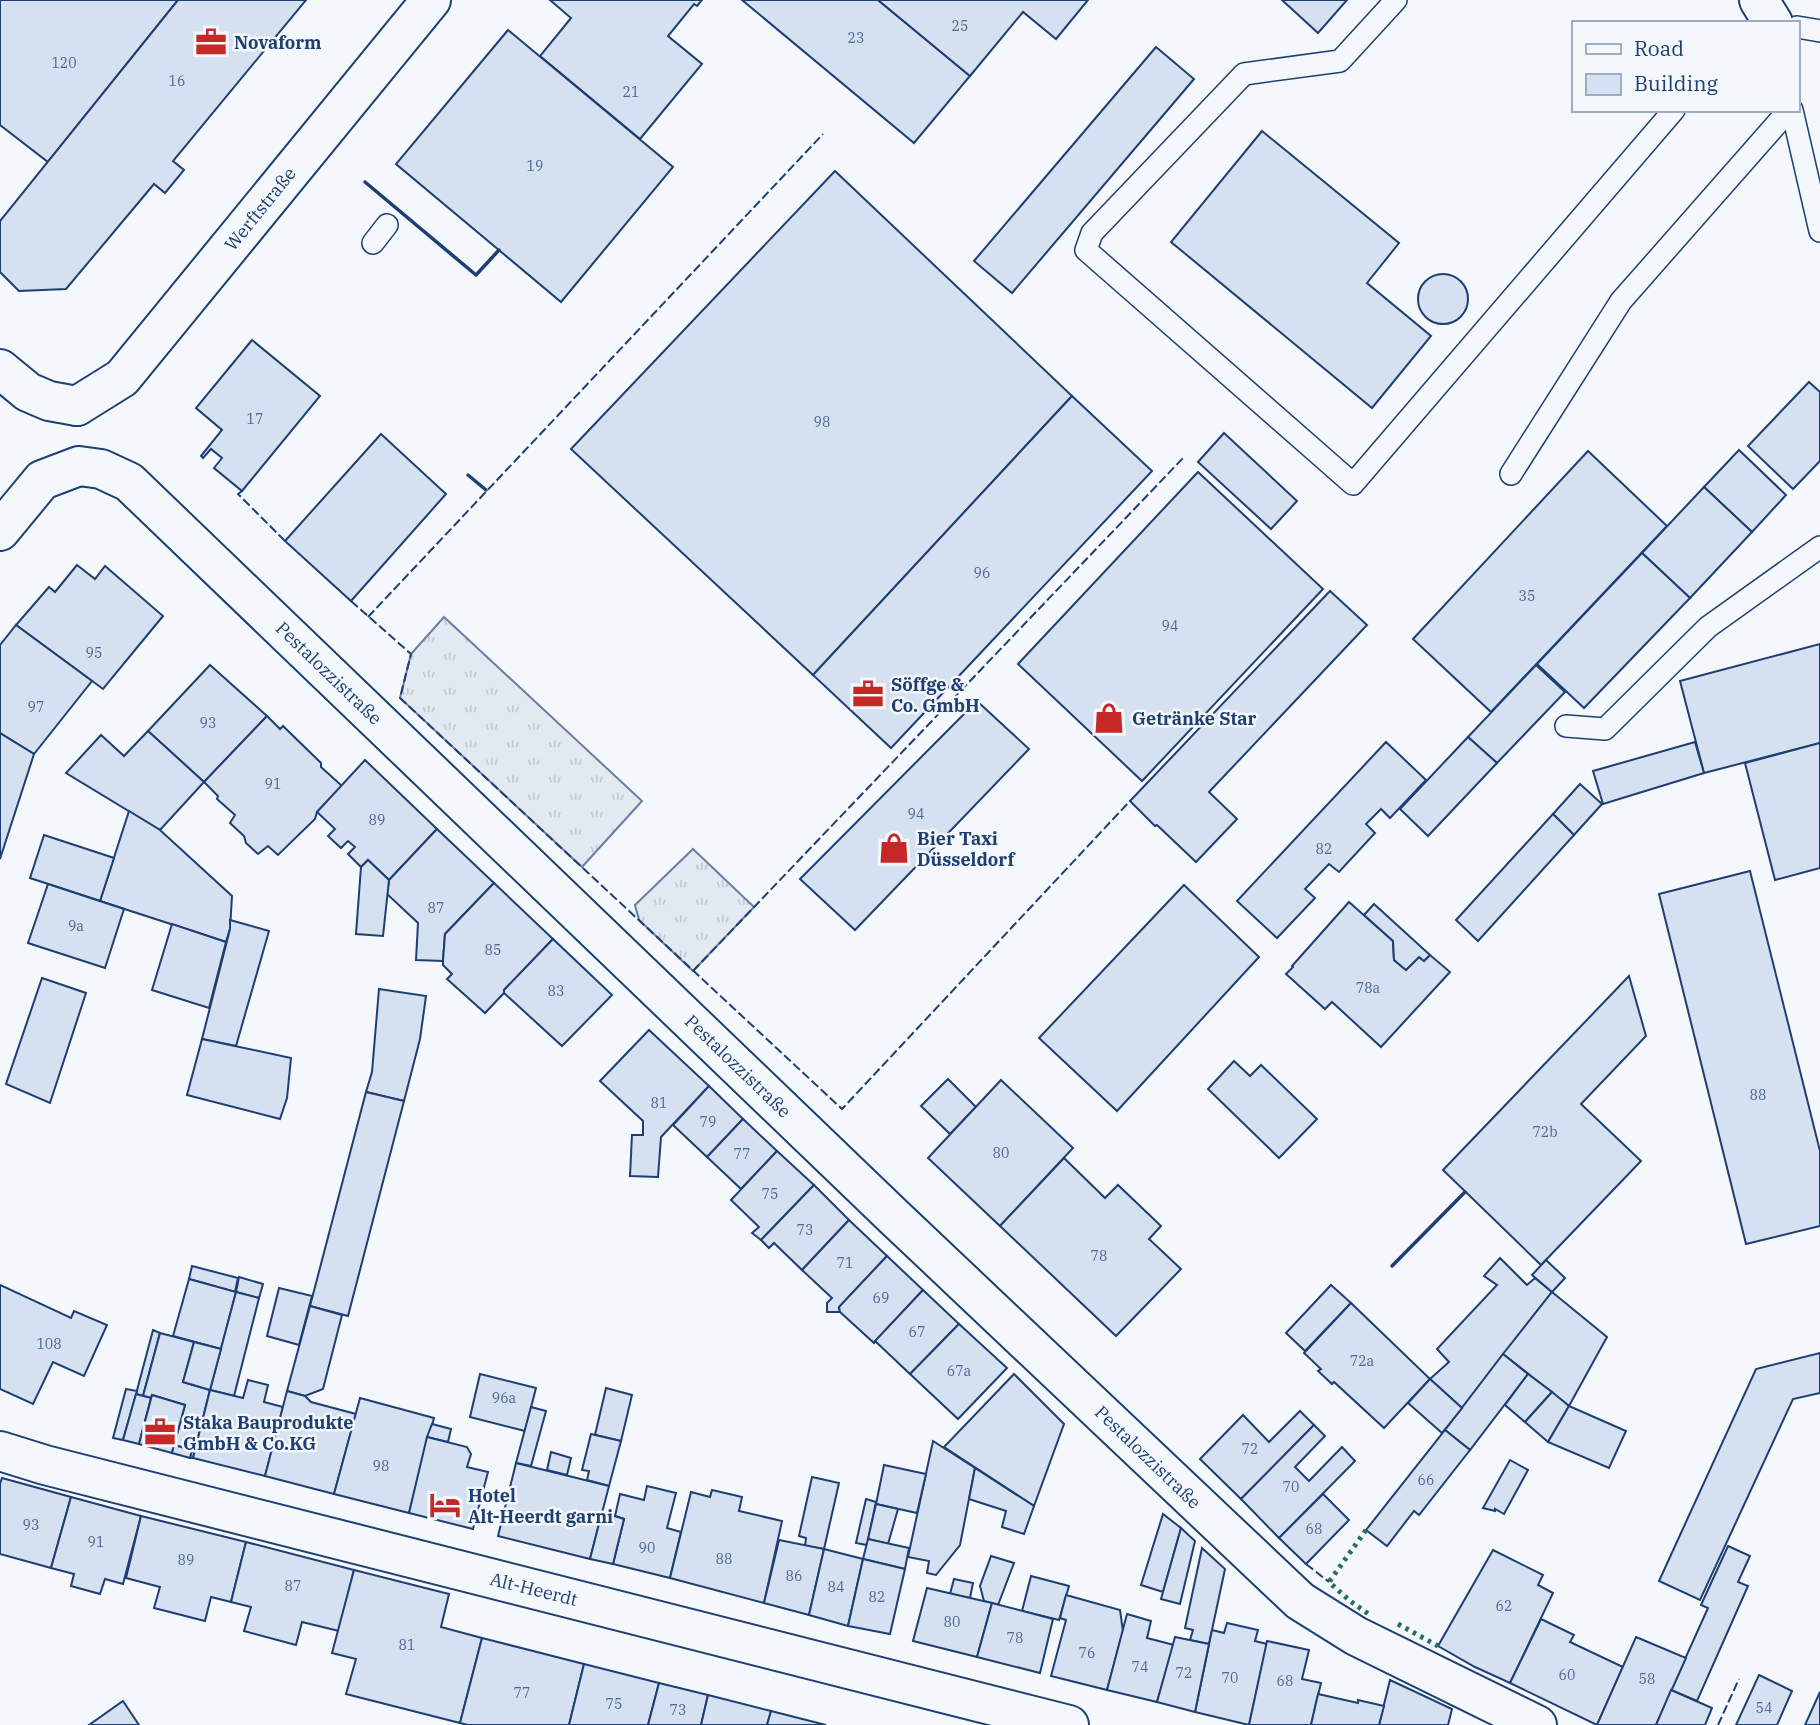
<svg xmlns="http://www.w3.org/2000/svg" width="1820" height="1725" font-family="'IBM Plex Serif',serif">
<style>
.grass{fill:url(#grass-tufts);stroke:#687fa3;stroke-width:2}
.building{fill:#d5e0f0;stroke:#1d3f73;stroke-width:2}
.lines{fill:none;stroke-linecap:round;stroke-linejoin:round}
.lane-casing{stroke:#1d3f73;stroke-width:24}
.street-casing{stroke:#1d3f73;stroke-width:42}
.lane{stroke:#f4f7fb;stroke-width:21}
.street{stroke:#f4f7fb;stroke-width:38}
.hedge{stroke:#2c6c60;stroke-width:5;stroke-dasharray:3.5 5;stroke-linecap:butt}
.fence{stroke:#1d3f73;stroke-width:2;stroke-dasharray:9 3.5;stroke-linecap:butt}
.wall{stroke:#1d3f73;stroke-width:3.5}
.labels{text-anchor:middle;dominant-baseline:central;stroke-width:5;stroke-linejoin:round;paint-order:stroke}
.number-label{font-size:14px;fill:#4b6792}
.poi-label{font-size:18px;font-weight:bold;fill:#1d3f73;stroke:#f4f7fb;text-anchor:start}
.street-label{font-size:18px;fill:#1d3f73;stroke:#f4f7fb}
</style>
<defs>
<pattern id="grass-tufts" width="24" height="20" patternUnits="userSpaceOnUse" patternTransform="scale(1.75)"><rect width="24" height="20" fill="#e3e9f0"/><path d="M3 7l-1-3M5 7V3M7 7l1-3M15 17l-1-3M17 17v-4M19 17l1-3" fill="none" stroke="#c2c9d1"/></pattern>
</defs>
<rect width="100%" height="100%" fill="#f4f7fb"/>
<g class="grass">
<path d="M444,617L642,801L582,867L400,698L411,654Z"/>
<path d="M693,849L754,907L693,971L639,920L635,905Z"/>
</g>
<g class="building">
<path d="M0,0H178L48,162L0,125Z"/>
<path d="M178,0H306L173,161L184,170L165,193L154,184L66,289L19,291L0,272V221Z"/>
<path d="M550,0H702L697,6L694,4L668,36L702,64L640,139L540,56L571,18Z"/>
<path d="M742,0H878L970,76L914,143Z"/>
<path d="M878,0H1088L1056,39L1023,12L970,76Z"/>
<path d="M1282,0H1347L1318,33Z"/>
<path d="M508,30L673,167L561,302L396,164Z"/>
<path d="M1156,47L1194,79L1012,293L974,261Z"/>
<path d="M1262,131L1399,243L1367,283L1431,336L1372,408L1171,242Z"/>
<path d="M835,171L1072,396L813,675L571,449Z"/>
<circle cx="1443" cy="299" r="25"/>
<path d="M252,340L320,396L242,491L214,468L222,458L211,449L203,458L201,456L222,430L196,408Z"/>
<path d="M1809,382L1820,392V461L1793,489L1748,446Z"/>
<path d="M1072,396L1152,471L891,748L813,675Z"/>
<path d="M1224,433L1297,501L1271,529L1198,462Z"/>
<path d="M381,434L446,494L351,601L285,541Z"/>
<path d="M1739,450L1786,495L1752,532L1704,487Z"/>
<path d="M1588,451L1667,526L1491,712L1413,639Z"/>
<path d="M1198,472L1323,589L1142,781L1018,664Z"/>
<path d="M1704,487L1752,532L1690,598L1642,553Z"/>
<path d="M1642,553L1690,598L1584,708L1537,664Z"/>
<path d="M77,565L95,579L105,566L163,616L103,689L16,625L49,587L55,592Z"/>
<path d="M1330,591L1367,625L1209,792L1237,819L1196,862L1157,825L1155,826L1130,801Z"/>
<path d="M16,625L92,681L34,754L0,733V645Z"/>
<path d="M1820,644V743L1704,773L1680,681Z"/>
<path d="M210,665L267,716L204,782L148,731Z"/>
<path d="M1536,665L1565,692L1497,763L1468,737Z"/>
<path d="M977,701L1029,749L855,930L800,879Z"/>
<path d="M267,716L280,729L283,726L321,763V767L342,786L317,812L315,819L278,855L268,846L258,854L246,843L244,836L230,823L235,815L217,799L218,796L204,782Z"/>
<path d="M148,731L204,782L160,830L66,773L101,735L124,756Z"/>
<path d="M0,733L34,754L0,859Z"/>
<path d="M1468,737L1497,763L1428,836L1400,809Z"/>
<path d="M1386,742L1426,780L1390,818L1381,809L1366,824L1375,833L1339,872L1329,864L1305,889L1315,898L1277,938L1237,901Z"/>
<path d="M1695,742L1704,773L1603,804L1593,771Z"/>
<path d="M1820,743V868L1775,880L1745,763Z"/>
<path d="M365,760L437,829L389,880L368,860L361,867L348,854L355,847L348,841L341,848L328,836L335,829L317,812Z"/>
<path d="M1580,784L1602,804L1574,835L1553,814Z"/>
<path d="M129,811L160,830L232,896L230,929L226,942L100,901Z"/>
<path d="M1553,814L1574,835L1478,941L1456,920Z"/>
<path d="M437,829L494,883L445,934L443,961L416,960L418,923L387,894L389,880Z"/>
<path d="M44,835L114,858L100,901L30,878Z"/>
<path d="M368,860L389,880L383,936L356,934L361,867Z"/>
<path d="M1750,871L1820,1151V1226L1746,1244L1659,894Z"/>
<path d="M494,883L553,939L504,990V993L485,1013L447,979L452,974L443,965V961L445,934Z"/>
<path d="M48,884L124,909L105,968L28,943Z"/>
<path d="M1184,885L1259,957L1117,1111L1039,1038Z"/>
<path d="M1349,902L1393,941L1394,960L1406,970L1419,957L1424,961L1430,955L1450,972L1381,1047L1332,1002L1325,1009L1286,974L1293,967L1292,966Z"/>
<path d="M1374,904L1430,955L1424,961L1419,957L1406,970L1394,960L1393,941L1364,915Z"/>
<path d="M230,920L269,931L236,1046L202,1039L230,929Z"/>
<path d="M172,924L226,942L209,1008L152,990Z"/>
<path d="M553,939L612,995L562,1046L504,993V990Z"/>
<path d="M1629,976L1646,1036L1581,1104L1641,1161L1541,1265L1443,1170Z"/>
<path d="M42,978L86,993L50,1103L6,1084Z"/>
<path d="M379,989L426,996L420,1039L404,1101L366,1092L372,1072Z"/>
<path d="M649,1030L709,1086L661,1137L658,1177L630,1176L632,1135H643V1121L600,1081Z"/>
<path d="M202,1039L291,1058L287,1098L280,1119L187,1095Z"/>
<path d="M1234,1061L1250,1076L1261,1065L1317,1119L1279,1158L1208,1089Z"/>
<path d="M948,1079L976,1107L950,1134L921,1106Z"/>
<path d="M1001,1080L1073,1148L1000,1226L928,1158Z"/>
<path d="M709,1086L743,1119L707,1157L673,1125Z"/>
<path d="M366,1092L404,1101L348,1316L310,1306Z"/>
<path d="M743,1119L777,1151L741,1189L707,1157Z"/>
<path d="M777,1151L814,1185L761,1240L752,1233L759,1227L731,1200Z"/>
<path d="M1064,1158L1105,1198L1118,1185L1161,1226L1149,1239L1181,1269L1116,1336L1000,1226Z"/>
<path d="M814,1185L849,1220L802,1270L774,1243L769,1248L761,1240Z"/>
<path d="M849,1220L887,1256L839,1307L840,1312H827V1303L832,1298L802,1270Z"/>
<path d="M887,1256L923,1290L874,1343L840,1312L839,1307Z"/>
<path d="M1500,1258L1527,1285L1535,1278L1552,1292L1462,1408L1430,1379L1449,1362L1437,1349L1497,1285L1484,1276Z"/>
<path d="M1546,1260L1565,1278L1552,1292L1532,1275Z"/>
<path d="M192,1266L238,1278L235,1292L189,1279Z"/>
<path d="M239,1277L263,1284L259,1298L236,1292Z"/>
<path d="M189,1279L236,1292L221,1349L173,1336Z"/>
<path d="M0,1285L71,1318L74,1311L107,1325L84,1376L53,1362L33,1404L0,1389Z"/>
<path d="M1331,1285L1351,1303L1305,1351L1286,1333Z"/>
<path d="M279,1288L312,1296L299,1345L267,1336Z"/>
<path d="M923,1290L959,1324L910,1374L875,1341Z"/>
<path d="M236,1292L259,1298L234,1396L210,1390Z"/>
<path d="M1552,1292L1607,1337L1569,1406L1503,1354Z"/>
<path d="M1351,1303L1430,1379L1384,1428L1334,1382L1332,1384L1318,1371L1321,1369L1304,1353Z"/>
<path d="M310,1306L342,1315L323,1389L305,1396L287,1391Z"/>
<path d="M959,1324L1007,1368L958,1419L910,1374Z"/>
<path d="M153,1330L160,1333L143,1396L136,1394Z"/>
<path d="M160,1333L194,1342L183,1382L210,1390L193,1458H190L192,1450L174,1445L185,1405L152,1395L151,1398L143,1396Z"/>
<path d="M194,1342L221,1349L210,1390L183,1382Z"/>
<path d="M1820,1353V1393L1793,1399L1700,1600L1659,1581L1756,1369Z"/>
<path d="M1503,1354L1528,1374L1470,1450L1445,1430Z"/>
<path d="M480,1374L536,1388L525,1431L470,1417Z"/>
<path d="M1014,1374L1064,1424L1034,1506L944,1447Z"/>
<path d="M1528,1374L1552,1392L1525,1422L1505,1405Z"/>
<path d="M1430,1379L1462,1408L1442,1433L1408,1403Z"/>
<path d="M248,1380L268,1385L264,1402L283,1407L265,1476L193,1458L210,1390L243,1398Z"/>
<path d="M606,1388L632,1395L621,1441L595,1435Z"/>
<path d="M126,1389L137,1391L123,1440L113,1438Z"/>
<path d="M287,1391L305,1396L311,1402L356,1414L334,1494L265,1476Z"/>
<path d="M1552,1392L1569,1406L1548,1442L1525,1422Z"/>
<path d="M136,1394L151,1398L139,1444L123,1440Z"/>
<path d="M152,1395L185,1405L172,1453L139,1444Z"/>
<path d="M360,1398L434,1418L409,1513L334,1494Z"/>
<path d="M1569,1406L1626,1431L1609,1468L1548,1442Z"/>
<path d="M531,1407L546,1411L531,1466L516,1463Z"/>
<path d="M1300,1411L1314,1425L1241,1499L1200,1459L1243,1415L1269,1442Z"/>
<path d="M432,1424L451,1429L448,1442L427,1437Z"/>
<path d="M1314,1425L1325,1436L1295,1467L1309,1481L1342,1447L1355,1461L1279,1538L1241,1499Z"/>
<path d="M1445,1430L1470,1450L1419,1515L1414,1511L1387,1546L1366,1530Z"/>
<path d="M591,1434L621,1441L609,1486L587,1480L589,1471L582,1470Z"/>
<path d="M427,1437L467,1447L471,1454L467,1467L488,1472L473,1529L409,1513Z"/>
<path d="M933,1441L975,1468L960,1545L936,1575L927,1573L929,1561L908,1557Z"/>
<path d="M174,1445L192,1450L190,1458L172,1453Z"/>
<path d="M551,1452L571,1458L567,1475L547,1470Z"/>
<path d="M1510,1460L1528,1470L1504,1514L1495,1509V1511L1483,1508Z"/>
<path d="M516,1463L609,1486L590,1559L498,1536Z"/>
<path d="M884,1465L926,1474L917,1513L876,1504Z"/>
<path d="M975,1468L1034,1506L1024,1534L1002,1527L1006,1511L969,1499Z"/>
<path d="M812,1477L839,1483L824,1549L805,1546L806,1538L799,1536Z"/>
<path d="M2,1478L71,1497L51,1568L0,1554V1484Z"/>
<path d="M647,1486L676,1493L667,1528L681,1532L670,1578L613,1564L624,1519L615,1516L620,1494L644,1500Z"/>
<path d="M712,1490L742,1497L739,1511L782,1521L764,1603L670,1578L691,1492L710,1497Z"/>
<path d="M1323,1494L1349,1520L1306,1564L1279,1538Z"/>
<path d="M71,1497L141,1516L123,1584L105,1579L100,1594L71,1586L74,1574L51,1568Z"/>
<path d="M866,1499L876,1502L867,1545L856,1543Z"/>
<path d="M876,1504L898,1509L888,1544L868,1539Z"/>
<path d="M602,1512L624,1519L613,1564L590,1559Z"/>
<path d="M1163,1514L1181,1528L1163,1592L1141,1585Z"/>
<path d="M141,1516L246,1542L231,1602L211,1597L205,1621L154,1608L160,1587L126,1578Z"/>
<path d="M1181,1528L1195,1541L1180,1604L1161,1599Z"/>
<path d="M868,1539L909,1548L905,1569L863,1559Z"/>
<path d="M779,1540L824,1549L809,1615L764,1603Z"/>
<path d="M246,1542L354,1570L339,1631L302,1622L296,1645L244,1631L251,1607L231,1602Z"/>
<path d="M1728,1546L1750,1556L1738,1582L1748,1586L1697,1701L1671,1690L1708,1608L1701,1605Z"/>
<path d="M1202,1548L1225,1569L1209,1644L1190,1640L1193,1630L1185,1628Z"/>
<path d="M824,1549L863,1559L848,1626L809,1615Z"/>
<path d="M1493,1550L1543,1575L1538,1585L1553,1593L1510,1683L1475,1667L1438,1646Z"/>
<path d="M991,1556L1014,1563L998,1605L984,1601L980,1586Z"/>
<path d="M863,1559L905,1569L890,1634L848,1626Z"/>
<path d="M354,1570L449,1594L441,1627L482,1638L460,1723L346,1694L356,1659L332,1653Z"/>
<path d="M1031,1576L1069,1586L1059,1620L1022,1611Z"/>
<path d="M954,1579L973,1583L970,1598L950,1594Z"/>
<path d="M927,1588L992,1603L977,1657L913,1641Z"/>
<path d="M1066,1595L1120,1610L1123,1631L1107,1690L1051,1676L1066,1620L1060,1618Z"/>
<path d="M992,1603L1053,1619L1040,1673L977,1657Z"/>
<path d="M1127,1614L1151,1621L1147,1638L1174,1645L1157,1702L1107,1690Z"/>
<path d="M1541,1619L1574,1635L1570,1642L1623,1667L1597,1725L1510,1683Z"/>
<path d="M1227,1623L1258,1630L1255,1641L1267,1644L1249,1725L1195,1712L1212,1630L1224,1633Z"/>
<path d="M1175,1637L1209,1644L1195,1712L1157,1702Z"/>
<path d="M1636,1637L1686,1658L1656,1725H1597Z"/>
<path d="M482,1638L584,1664L569,1725H468L460,1723Z"/>
<path d="M1267,1641L1309,1650L1302,1679L1321,1683L1311,1725H1249Z"/>
<path d="M584,1664L659,1683L648,1725H569Z"/>
<path d="M1759,1675L1792,1691L1777,1725H1736Z"/>
<path d="M1390,1680L1452,1709L1448,1725H1379Z"/>
<path d="M659,1683L708,1695L701,1725H648Z"/>
<path d="M1671,1690L1712,1708L1705,1725H1656Z"/>
<path d="M1820,1692V1725H1805Z"/>
<path d="M1318,1694L1358,1703V1700L1384,1706L1379,1725H1311Z"/>
<path d="M708,1695L771,1711L767,1725H701Z"/>
<path d="M123,1701L139,1725H89Z"/>
<path d="M771,1711L826,1725H767Z"/>
</g>
<g class="lines">
<defs>
<g id="lane">
<path d="M1396,0L1340,61L1244,74L1092,233L1086,250L1353,484L1674,110"/>
<path d="M1797,27L1820,31"/>
<path d="M1792,110L1820,231"/>
<path d="M373,243L387,225"/>
<path d="M1511,474L1621,301L1789,110"/>
<path d="M1566,726L1605,729L1708,627L1820,547"/>
</g>
<g id="street">
<path d="M1759,0L1773,23"/>
<path d="M0,369L28,392L49,401L77,406"/>
<path d="M77,406L122,378L431,0"/>
<path d="M0,531L42,480L79,466L101,469L129,482L894,1217L1300,1601L1356,1636L1537,1725"/>
<path d="M0,1451L45,1465L1069,1725"/>
</g>
</defs>
<use href="#lane" class="lane-casing"/>
<use href="#street" class="street-casing"/>
<use href="#lane" class="lane"/>
<use href="#street" class="street"/>
<g class="hedge">
<path d="M1366,1530L1329,1582L1350,1601L1370,1615"/>
<path d="M1398,1624L1438,1646"/>
</g>
<g class="fence">
<path d="M242,491L238,494L285,541"/>
<path d="M351,601L411,654L400,698L842,1109L1130,801"/>
<path d="M368,617L823,134"/>
<path d="M693,971L1184,457"/>
<path d="M1306,1564L1329,1582"/>
<path d="M1718,1725L1739,1679"/>
</g>
<g class="wall">
<path d="M365,182L476,275L499,250"/>
<path d="M468,475L486,490"/>
<path d="M1392,1266L1465,1192"/>
</g>
</g>
<defs>
<symbol id="office-bare" viewBox="-9 -9 18 18"><path d="M-6-3h4V-5.5h4V-3h4V5H-6ZM-1-4.5V-3h2v-1.5ZM-6 0V1H6V0Z" fill="#c62828" stroke="#f4f7fb" stroke-width="2.5" paint-order="stroke"/></symbol>
<symbol id="shop-bare" viewBox="-9 -9 18 18"><path d="M-5-2.5h2.3a2.7 3.5 0 0 1 5.4 0H5L5.5 6h-11ZM-1.5-2.5h3a1.5 2.3 0 0 0-3 0Z" fill="#c62828" stroke="#f4f7fb" stroke-width="2.5" paint-order="stroke"/></symbol>
<symbol id="hotel-bare" viewBox="-9 -9 18 18"><path d="M-6-4.5h1.5V1H6V5H4.5V3h-9V5H-6ZM-4 0a1.8 1.8 0 1 1 3.6 0ZM.5 0V-2.5h3Q6-2.5 6 0Z" fill="#c62828" stroke="#f4f7fb" stroke-width="2.5" paint-order="stroke"/></symbol>
</defs>
<g fill-rule="evenodd">
<use href="#office-bare" x="189" y="20" width="44" height="44"/>
<use href="#office-bare" x="846" y="672" width="44" height="44"/>
<use href="#shop-bare" x="1087" y="696" width="44" height="44"/>
<use href="#shop-bare" x="872" y="826" width="44" height="44"/>
<use href="#office-bare" x="138" y="1410" width="44" height="44"/>
<use href="#hotel-bare" x="423" y="1483" width="44" height="44"/>
</g>
<g class="labels">
<g class="number-label">
<text x="960" y="26">25</text>
<text x="856" y="38">23</text>
<text x="64" y="63">120</text>
<text x="177" y="81">16</text>
<text x="631" y="92">21</text>
<text x="535" y="166">19</text>
<text x="255" y="419">17</text>
<text x="822" y="422">98</text>
<text x="982" y="573">96</text>
<text x="1527" y="596">35</text>
<text x="1170" y="626">94</text>
<text x="94" y="653">95</text>
<text x="36" y="707">97</text>
<text x="208" y="723">93</text>
<text x="273" y="784">91</text>
<text x="916" y="814">94</text>
<text x="377" y="820">89</text>
<text x="1324" y="849">82</text>
<text x="436" y="908">87</text>
<text x="76" y="926">9a</text>
<text x="493" y="950">85</text>
<text x="1368" y="988">78a</text>
<text x="556" y="991">83</text>
<text x="1758" y="1095">88</text>
<text x="659" y="1103">81</text>
<text x="708" y="1122">79</text>
<text x="1545" y="1132">72b</text>
<text x="1001" y="1153">80</text>
<text x="742" y="1154">77</text>
<text x="770" y="1194">75</text>
<text x="805" y="1230">73</text>
<text x="1099" y="1256">78</text>
<text x="845" y="1263">71</text>
<text x="881" y="1298">69</text>
<text x="917" y="1332">67</text>
<text x="49" y="1344">108</text>
<text x="1362" y="1361">72a</text>
<text x="959" y="1371">67a</text>
<text x="504" y="1398">96a</text>
<text x="1250" y="1449">72</text>
<text x="381" y="1466">98</text>
<text x="1426" y="1480">66</text>
<text x="1291" y="1487">70</text>
<text x="31" y="1525">93</text>
<text x="1314" y="1529">68</text>
<text x="96" y="1542">91</text>
<text x="647" y="1548">90</text>
<text x="724" y="1559">88</text>
<text x="186" y="1560">89</text>
<text x="794" y="1576">86</text>
<text x="293" y="1586">87</text>
<text x="836" y="1587">84</text>
<text x="877" y="1597">82</text>
<text x="1504" y="1606">62</text>
<text x="952" y="1622">80</text>
<text x="1015" y="1638">78</text>
<text x="407" y="1645">81</text>
<text x="1087" y="1653">76</text>
<text x="1140" y="1667">74</text>
<text x="1184" y="1673">72</text>
<text x="1567" y="1675">60</text>
<text x="1230" y="1678">70</text>
<text x="1647" y="1679">58</text>
<text x="1285" y="1681">68</text>
<text x="522" y="1693">77</text>
<text x="614" y="1704">75</text>
<text x="1764" y="1708">54</text>
<text x="678" y="1710">73</text>
</g>
<g class="poi-label">
<text x="234" y="42">Novaform</text>
<text x="891" y="684">Söffge &amp;<tspan x="891" dy="21">Co. GmbH</tspan></text>
<text x="1132" y="718">Getränke Star</text>
<text x="917" y="838">Bier Taxi<tspan x="917" dy="21">Düsseldorf</tspan></text>
<text x="183" y="1422">Staka Bauprodukte<tspan x="183" dy="21">GmbH &amp; Co.KG</tspan></text>
<text x="468" y="1495">Hotel<tspan x="468" dy="21">Alt-Heerdt garni</tspan></text>
</g>
<g class="street-label">
<text transform="translate(260 209) rotate(-51)">Werftstraße</text>
<text transform="translate(329 673) rotate(44)">Pestalozzistraße</text>
<text transform="translate(738 1066) rotate(44)">Pestalozzistraße</text>
<text transform="translate(1148 1457) rotate(44)">Pestalozzistraße</text>
<text transform="translate(534 1589) rotate(14)">Alt-Heerdt</text>
</g>
</g>
<rect x="1572" y="21" width="228" height="91" fill="#f4f7fb" stroke="#9eadc5" stroke-width="2"/>
<rect x="1586" y="44" width="35" height="10" fill="#f4f7fb" stroke="#9eadc5" stroke-width="2"/>
<text x="1634" y="56" font-size="21" fill="#1d3f73">Road</text>
<rect x="1586" y="74" width="35" height="21" fill="#d5e0f0" stroke="#9eadc5" stroke-width="2"/>
<text x="1634" y="91" font-size="21" fill="#1d3f73">Building</text>
</svg>
